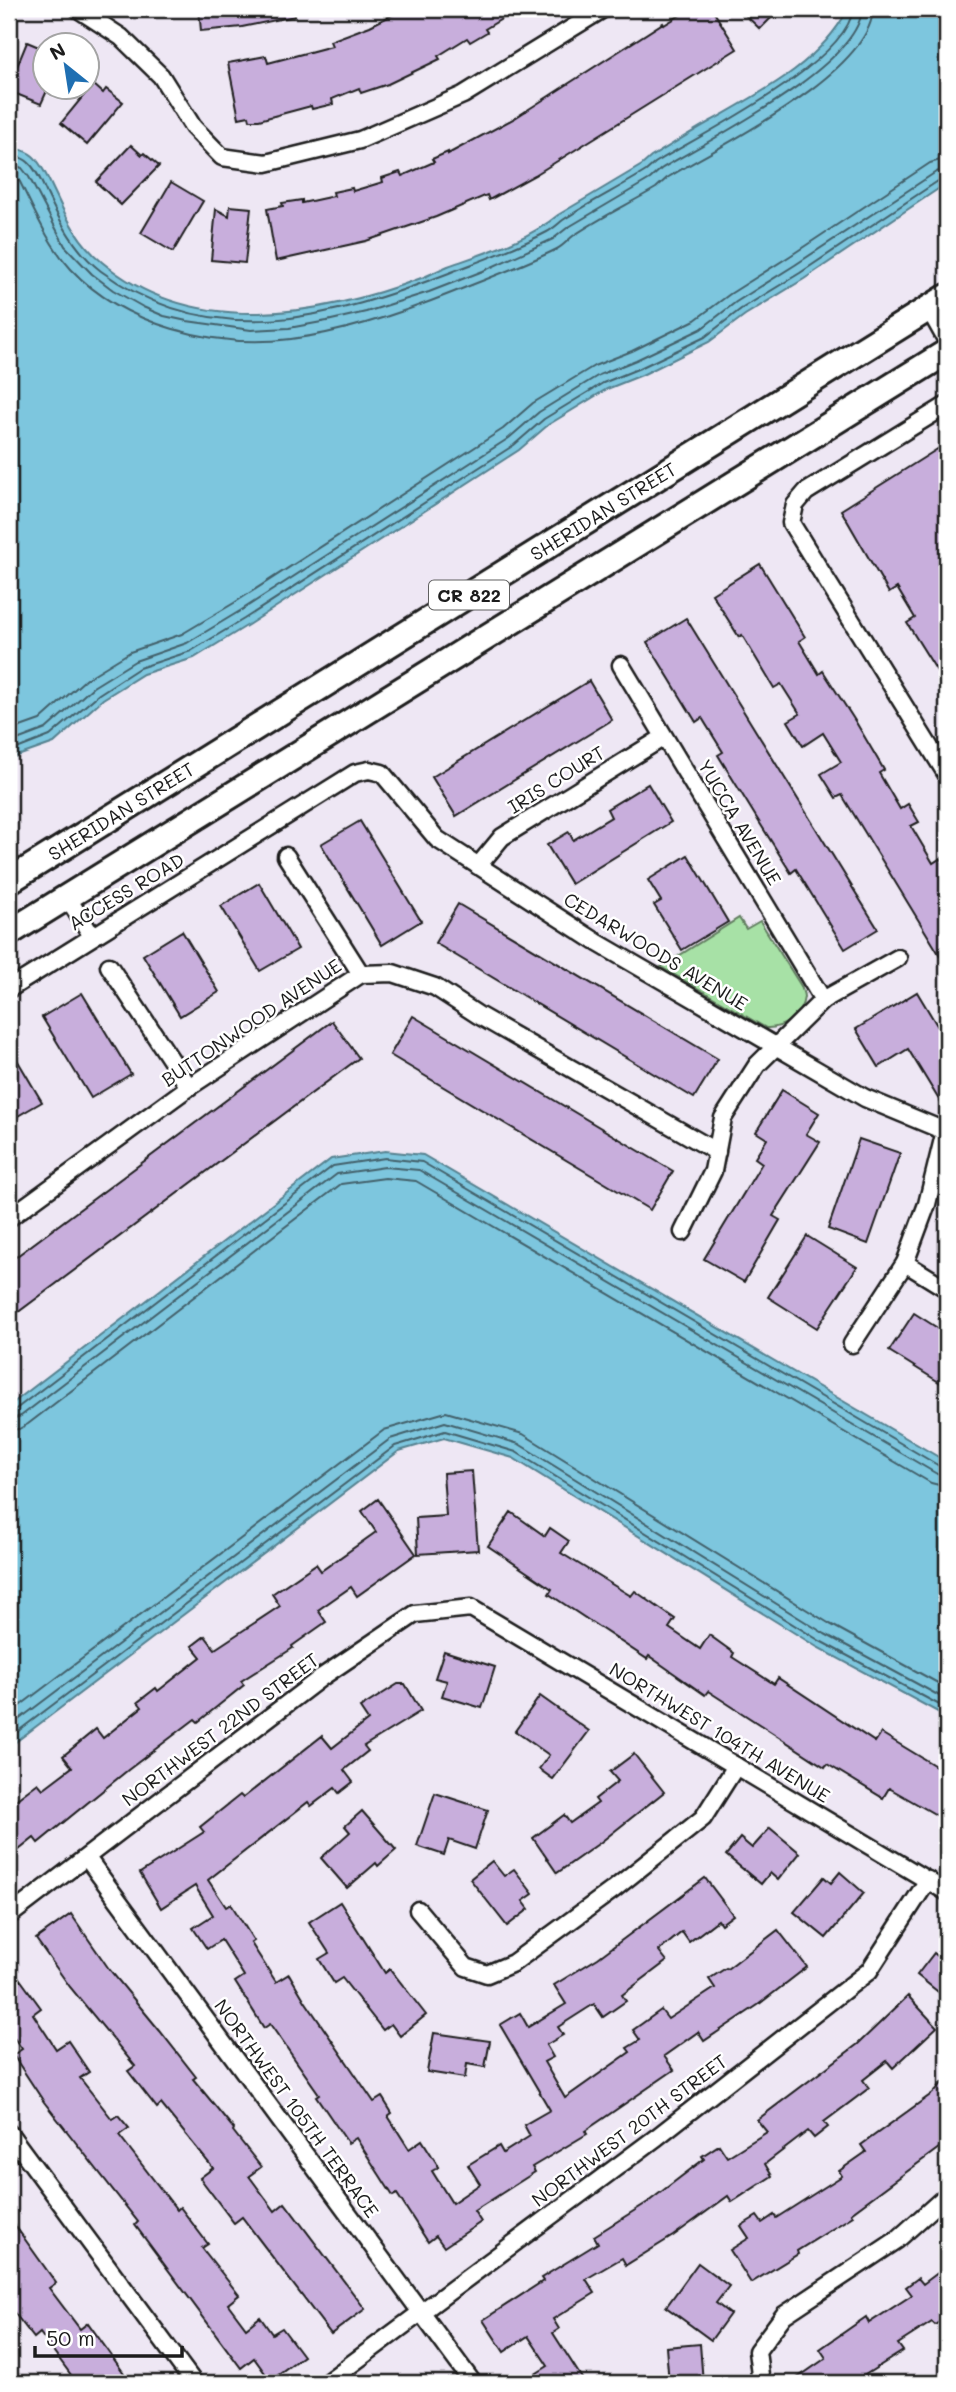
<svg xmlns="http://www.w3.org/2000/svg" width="956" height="2392" font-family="Mali,sans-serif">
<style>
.green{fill:#a7e1a6;stroke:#627e61;stroke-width:2}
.water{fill:#7dc6de;stroke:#568290;stroke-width:2}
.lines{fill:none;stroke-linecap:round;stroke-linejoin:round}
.shore{stroke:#43606a;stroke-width:2}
.building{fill:#c8aedc;stroke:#1c1c1c;stroke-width:2}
.minor-casing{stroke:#1c1c1c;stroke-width:21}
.primary-casing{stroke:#1c1c1c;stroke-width:30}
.minor{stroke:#fff;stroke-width:16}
.primary{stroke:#fff;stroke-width:24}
.labels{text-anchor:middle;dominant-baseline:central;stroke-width:5;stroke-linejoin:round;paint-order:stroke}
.shield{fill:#fff;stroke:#606060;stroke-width:2}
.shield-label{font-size:18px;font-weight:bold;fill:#1c1c1c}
.street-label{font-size:19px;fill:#1c1c1c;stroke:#fff}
</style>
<rect width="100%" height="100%" fill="#eee7f4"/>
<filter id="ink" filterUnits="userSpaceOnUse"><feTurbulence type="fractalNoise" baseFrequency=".0143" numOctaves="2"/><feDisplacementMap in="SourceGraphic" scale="14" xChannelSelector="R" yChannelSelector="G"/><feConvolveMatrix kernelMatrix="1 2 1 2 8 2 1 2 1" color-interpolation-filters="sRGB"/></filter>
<g filter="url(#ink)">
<path class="green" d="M739,918L746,929L760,921L801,986C802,990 804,993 804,997C802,1016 782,1029 766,1028L661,967Z"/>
<g class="water">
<path d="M848,9H947V183L804,279L745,315L709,342L642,375L607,389L548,425L519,450L248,625L194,658L143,674L103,699L54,743L9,759V147C17,149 27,150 33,156C43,165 49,181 55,193C67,219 79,243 102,262C193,339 322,316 424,277C432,274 440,269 448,266C485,253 528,240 558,215L642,165L651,157C671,145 691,132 711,121C762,92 820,63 848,9Z"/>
<path d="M385,1151L423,1155L947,1462V1717L817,1647L513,1458L444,1438L399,1451L9,1747V1406L331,1159Z"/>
</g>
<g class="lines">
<g class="shore">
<path d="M9,154C15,156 23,157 28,162C37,170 42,183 47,194C61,223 75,251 101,271C212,353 332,318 449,273C482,260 515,249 547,232C553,229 558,224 563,220C590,202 619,188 646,171L655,163C700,135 847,63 853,9"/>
<path d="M9,163L22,168L29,177L65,246L92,274L113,290L143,307L164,316L187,321L251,330L289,328L327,321L366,312L429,292L483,271L553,239L567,228L650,179L661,169C707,141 859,66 862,9"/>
<path d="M9,174L15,176L20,182C35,212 48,244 71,269C123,325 216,349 291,339C347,332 402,313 454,292C488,278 523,266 557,249C563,246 568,240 573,236C599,218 629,204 656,188L667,178C717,147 871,73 873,9"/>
<path d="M9,731L40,720L86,679L130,652L182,634L234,603L503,429L533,403L594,366L632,351L695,320L730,294L790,256L930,163L947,158"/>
<path d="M9,743L46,729L93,687L135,661L187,643L240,611L509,438L539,412L599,375L636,360L701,329L736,302L795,265L936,172L947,169"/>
<path d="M9,752L50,736L99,694L139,668L191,651L244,619L514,445L544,419L603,383L640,368L705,337L741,309L800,273L941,179L947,177"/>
<path d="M9,1411L16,1409L333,1166L385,1158L422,1162L941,1467L947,1468"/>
<path d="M9,1420L21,1416L337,1174L385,1167L419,1170L937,1474L947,1477"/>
<path d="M9,1430L19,1429L28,1424L341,1184L385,1178L416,1181L931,1483L947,1487"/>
<path d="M9,1714L384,1430L446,1412L523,1434L830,1624L947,1688"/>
<path d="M9,1727L390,1439L445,1422L519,1444L825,1634L947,1700"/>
<path d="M9,1738L395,1446L445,1431L516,1452L820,1641L947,1709"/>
</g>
</g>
<g class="building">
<path d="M199,9H294L295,16L242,27L201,31Z"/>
<path d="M404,9H518L485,29L487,32L470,42L467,38L438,56L440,59L388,84L361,93L359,88L332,99L333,104L312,109L311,106L259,120H250L249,116L239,118L228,63L266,56L268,63L332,46L330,41L370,26Z"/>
<path d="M690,9H712L737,49L535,175L489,200L487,195L436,217L366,241L276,261L267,209L283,206L282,203L302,200V203L334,196L333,192L352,188L353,191L383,182L382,178L400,172L402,176L434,162L432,159L448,152V154L515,118L663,23L664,25Z"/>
<path d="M739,9H780L760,29Z"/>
<path d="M27,42L46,50V93L41,104L9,91V86Z"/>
<path d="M93,84L103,93L106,89L123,102L87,145L61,123Z"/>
<path d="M131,145L142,155L144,153L159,166L121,205L96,182Z"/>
<path d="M171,182L203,201L173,252L141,233Z"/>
<path d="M230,206L251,208L245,263L211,260L216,209L229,216Z"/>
<path d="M947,443V687L907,623L915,618L897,588L889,593L841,510Z"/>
<path d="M760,564L805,637L799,641L819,674L823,671L857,724L884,770L879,773L900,809L908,804L919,822L911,826L933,863L941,858L947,868V967L842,795L836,798L821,774L841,762L823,733L803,746L788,721L800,714L781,684L774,688L742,635L739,637L712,594Z"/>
<path d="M686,618L878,929L845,949L796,869L791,873L756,817L718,755L723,752L702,718L696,722L647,642Z"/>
<path d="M589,681L612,720L456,816L432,777Z"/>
<path d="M648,784L671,822L571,884L547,845L569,832L573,840L611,817L607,809Z"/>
<path d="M360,821L421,921L382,945L321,844Z"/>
<path d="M688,855L728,922L682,950L654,905L661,901L648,880Z"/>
<path d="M259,883L298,949L260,971L221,906Z"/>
<path d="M458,904L718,1059L694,1098L435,943Z"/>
<path d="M182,931L219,992L180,1016L143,955Z"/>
<path d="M917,992L947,1042V1113L908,1049L879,1067L856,1029Z"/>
<path d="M82,993L131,1074L91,1098L42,1017Z"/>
<path d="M413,1016L673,1171L650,1210L390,1055Z"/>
<path d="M332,1021L359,1058L9,1319V1262Z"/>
<path d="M9,1046L42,1102L9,1121Z"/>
<path d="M782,1090L819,1113L806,1134L820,1142L773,1216L780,1220L744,1282L704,1259L762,1163L755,1158L767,1139L756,1132Z"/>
<path d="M859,1139L900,1153L868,1244L828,1229Z"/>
<path d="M807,1236L857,1267L817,1328L768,1297Z"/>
<path d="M914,1313L947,1334V1387L889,1351Z"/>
<path d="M472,1471L478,1550L418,1554L416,1518L446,1516L443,1473Z"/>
<path d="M378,1499L416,1554L357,1596L351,1587L318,1610L326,1622L292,1646L293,1648L241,1681L244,1685L198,1722L195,1719L128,1770L38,1843L34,1838L9,1858V1805L38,1783L43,1789L72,1767L63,1756L96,1729L103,1738L142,1707L138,1702L156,1688L158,1691L201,1657L192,1646L205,1636L215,1649L280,1606L272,1594L316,1564L321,1571L376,1532L362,1511Z"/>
<path d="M511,1512L545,1536L550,1528L569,1541L561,1553L631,1596L635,1591L675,1619L669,1628L700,1649L709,1635L734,1653L732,1657L774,1684L778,1678L875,1742L881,1733L947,1773V1821L889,1788L883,1798L827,1764L825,1767L708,1691L705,1695L649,1656L647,1659L549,1594L552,1589L488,1546Z"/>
<path d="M444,1651L495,1667L482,1708L442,1696L447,1681L435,1678Z"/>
<path d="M398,1684H405L421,1711L364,1746L368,1751L344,1770L353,1782L339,1793L335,1788L311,1806L308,1802L208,1880L226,1907L231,1904L254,1941L251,1943L276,1982L289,1974L305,2001L374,2102L382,2097L392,2113L388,2116L409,2149L422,2140L439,2167L432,2171L452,2203L480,2184L468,2165L499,2146L503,2153L530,2136L524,2125L550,2110L500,2025L520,2013L528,2027L566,2004L554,1985L598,1958L705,1878L733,1915L721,1924L718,1920L689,1942L682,1932L659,1951L667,1961L622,1995L626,2001L603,2017L594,2004L558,2027L563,2035L546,2045L553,2057L544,2062L565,2098L630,2052L627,2048L640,2040L633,2030L661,2010L668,2019L715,1988L709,1979L726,1968L727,1969L778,1930L807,1967L758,2005L704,2041L698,2032L664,2056L674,2070L585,2131L587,2134L532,2167L535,2172L474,2211L481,2222L444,2247L436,2236L428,2242L397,2194L393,2196L356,2138L348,2143L316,2096L319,2094L270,2024L264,2028L235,1982L244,1976L221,1940L207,1949L193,1928L213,1915L195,1886L161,1908L140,1873L204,1832L200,1827L240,1795L243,1798L322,1736L332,1748L368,1720L360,1708Z"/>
<path d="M540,1696L589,1731L553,1779L539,1769L549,1755L515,1731Z"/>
<path d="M634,1754L664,1792L601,1842L557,1873L533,1838L564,1815L570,1823L598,1803L595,1799L618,1781L610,1772Z"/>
<path d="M435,1793L488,1810L475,1849L449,1840L444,1855L417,1846Z"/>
<path d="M362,1811L396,1850L378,1866L376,1863L347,1888L321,1858L350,1832L345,1826Z"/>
<path d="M770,1828L800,1853L778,1880L770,1873L761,1884L726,1855L740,1838L752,1848Z"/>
<path d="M492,1861L504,1876L514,1869L533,1894L523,1901L529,1909L507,1926L470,1879Z"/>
<path d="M840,1872L864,1893L826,1938L794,1912L824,1877L831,1883Z"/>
<path d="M340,1902L385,1973L390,1969L426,2015L400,2036L391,2024L383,2030L342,1978L334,1983L319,1959L329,1953L309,1922Z"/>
<path d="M71,1914L109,1969L160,2031L196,2077L193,2079L234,2129L233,2131L261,2167L249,2176L275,2211L285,2203L365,2309L331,2334L242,2217L234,2223L200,2178L213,2168L161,2104L157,2108L128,2071L135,2066L70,1987L36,1939Z"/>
<path d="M934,1953L947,1964V1999L917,1975Z"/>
<path d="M9,1964L41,2008L33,2014L56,2049L68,2041L89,2072L80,2078L112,2119L118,2115L129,2128L119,2135L177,2210L180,2207L208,2244L202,2248L239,2295L228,2304L246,2328L260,2317L272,2334L282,2328L303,2356L270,2380L254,2358L241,2368L135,2225L138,2222L44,2102L13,2055L22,2049L9,2031Z"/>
<path d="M908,1996L937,2027L893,2068L887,2061L863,2080L869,2088L824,2122L828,2127L814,2138L808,2131L765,2164L772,2176L732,2202L728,2196L673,2236L626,2265L622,2258L586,2279L595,2293L553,2319L559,2329L553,2333L585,2383H521L548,2366L528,2336L504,2352L483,2320L543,2281L541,2278L598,2243L594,2236L648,2202L704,2159L702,2156L719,2145L727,2157L767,2132L757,2120L858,2044Z"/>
<path d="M434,2033L490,2041L485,2067L467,2064L465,2078L427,2072Z"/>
<path d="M947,2078V2142L851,2213L853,2216L797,2251L798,2254L751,2283L730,2250L749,2238L741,2226L757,2216L762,2223L774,2215L776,2218L842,2176L839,2171L866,2152L861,2145L933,2093Z"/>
<path d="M9,2217L56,2283L49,2288L80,2329L88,2323L131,2383H77L40,2333L34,2338L9,2306Z"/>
<path d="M698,2263L729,2286L716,2303L730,2314L711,2340L666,2307Z"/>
<path d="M947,2266V2316L935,2325L932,2322L898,2344L903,2351L865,2375L871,2383H790L826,2358L820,2349L866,2317L869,2323L912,2295L906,2287L918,2278L923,2284Z"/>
<path d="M700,2344L703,2383H669L666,2347Z"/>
</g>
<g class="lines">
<defs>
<g id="minor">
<path d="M78,9L121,37L161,76L193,127L222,157L266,163L360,140L463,95L603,9"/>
<path d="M929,309L947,341"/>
<path d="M947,405L806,492L795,505L791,523L947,775"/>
<path d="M621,665L823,1000"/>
<path d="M286,856L361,974"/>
<path d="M478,866L502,837L664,737"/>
<path d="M67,897L92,936"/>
<path d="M109,966L189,1087"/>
<path d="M9,989L355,773L369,770L382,773L437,839L598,943L865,1098L947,1132"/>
<path d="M9,1218L189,1087L361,974L393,973L435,987L478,1015L717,1152"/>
<path d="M683,1232L713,1171L723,1118L757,1065L823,1000L898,958"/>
<path d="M905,1263L947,1289"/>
<path d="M852,1344L905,1263L927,1204L945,1131"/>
<path d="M87,1858L473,2383"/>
<path d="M418,1910L466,1967L487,1974L513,1963L614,1889L703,1818L736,1766"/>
<path d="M9,1916L322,1677L415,1614L471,1608L947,1892"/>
<path d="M9,2133L194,2383"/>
<path d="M326,2383L657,2137L869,1971L928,1880"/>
<path d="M761,2383L757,2351L784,2315L897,2240L947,2195"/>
</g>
<g id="primary">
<path d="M9,881L947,297"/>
<path d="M9,933L947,352"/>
</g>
</defs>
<use href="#minor" class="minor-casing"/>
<use href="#primary" class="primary-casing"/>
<use href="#minor" class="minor"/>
<use href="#primary" class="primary"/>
</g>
</g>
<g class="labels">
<rect class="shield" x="429" y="580.5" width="80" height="29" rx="5"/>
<g class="shield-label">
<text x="469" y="595">CR 822</text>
</g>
<g class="street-label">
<text transform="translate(603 511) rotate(-32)">SHERIDAN STREET</text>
<text transform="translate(556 779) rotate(-32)">IRIS COURT</text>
<text transform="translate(121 811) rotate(-32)">SHERIDAN STREET</text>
<text transform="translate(740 822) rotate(59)">YUCCA AVENUE</text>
<text transform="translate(126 891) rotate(-31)">ACCESS ROAD</text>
<text transform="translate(656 951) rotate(31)">CEDARWOODS AVENUE</text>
<text transform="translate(251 1022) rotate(-34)">BUTTONWOOD AVENUE</text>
<text transform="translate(220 1729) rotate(-37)">NORTHWEST 22ND STREET</text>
<text transform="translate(720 1732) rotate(31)">NORTHWEST 104TH AVENUE</text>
<text transform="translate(297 2108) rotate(54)">NORTHWEST 105TH TERRACE</text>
<text transform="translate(629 2130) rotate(-37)">NORTHWEST 20TH STREET</text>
</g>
</g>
<rect width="956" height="2392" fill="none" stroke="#fff" stroke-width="35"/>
<rect x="18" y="18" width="921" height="2357" fill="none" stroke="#1c1c1c" stroke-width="2.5" filter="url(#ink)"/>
<g transform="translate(66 66) rotate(330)"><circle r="33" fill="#ffffff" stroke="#a4a4a4" stroke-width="2"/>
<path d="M0-5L12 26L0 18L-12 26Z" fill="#1f6fb2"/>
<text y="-10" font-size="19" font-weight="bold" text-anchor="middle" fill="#1c1c1c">N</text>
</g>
<path d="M35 2346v10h147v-10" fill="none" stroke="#1c1c1c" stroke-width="3.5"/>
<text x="46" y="2346" font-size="21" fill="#1c1c1c" stroke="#ffffff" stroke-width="5" paint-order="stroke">50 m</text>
</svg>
